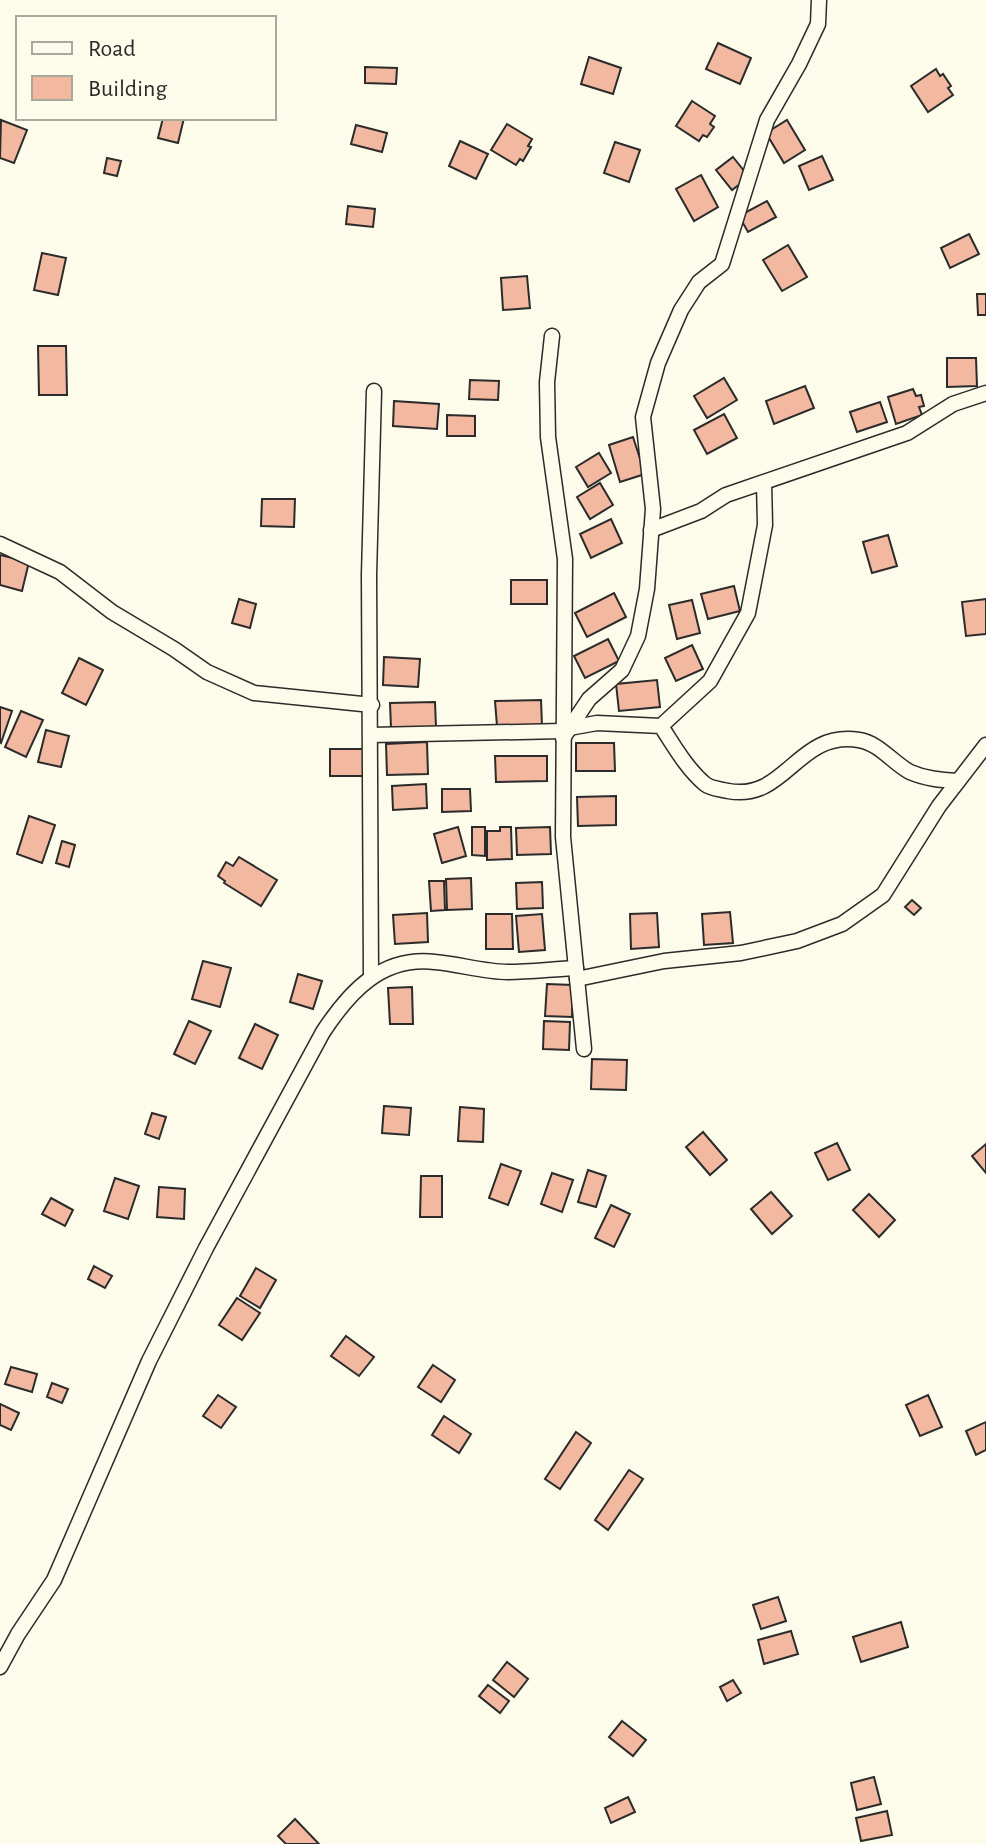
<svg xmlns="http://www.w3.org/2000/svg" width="986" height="1844" font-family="'Alegreya Sans',sans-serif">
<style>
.building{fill:#f2b8a0;stroke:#2b2b2b;stroke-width:2}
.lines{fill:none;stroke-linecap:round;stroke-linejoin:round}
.street-casing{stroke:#2b2b2b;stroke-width:17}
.street{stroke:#fdfbea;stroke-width:14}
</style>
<rect width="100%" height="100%" fill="#fdfbea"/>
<g class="building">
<path d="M718,43L751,58L740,84L706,69Z"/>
<path d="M589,57L621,68L613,94L581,84Z"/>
<path d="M365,67L397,68L396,84L365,83Z"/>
<path d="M936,69L940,76L943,74L951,86L948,88L953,95L928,112L911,86Z"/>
<path d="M692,101L715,116L710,124L714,127L707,137L703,135L699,141L676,126Z"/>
<path d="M163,118H184L178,143L158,138Z"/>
<path d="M1,120L27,130L14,163L0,158Z"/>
<path d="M787,120L805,150L784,163L766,133Z"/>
<path d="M507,124L532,139L528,146L531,147L523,161L520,159L516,165L491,150Z"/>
<path d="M356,125L387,133L382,152L351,144Z"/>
<path d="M460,141L488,154L476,179L449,166Z"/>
<path d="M615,142L640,150L629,182L604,173Z"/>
<path d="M822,156L833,180L809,190L799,166Z"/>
<path d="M733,157L749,177L732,190L716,170Z"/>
<path d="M107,158L121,161L117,176L104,173Z"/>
<path d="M701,175L718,207L694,221L676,189Z"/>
<path d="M767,201L776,217L748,232L739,216Z"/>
<path d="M348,206L375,209L373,227L346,224Z"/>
<path d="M969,234L979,254L950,268L941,248Z"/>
<path d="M788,245L807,277L782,291L763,260Z"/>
<path d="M42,253L66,258L58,295L34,290Z"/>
<path d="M527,276L530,308L503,310L501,278Z"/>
<path d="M977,294H986V315H978Z"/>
<path d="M38,346H66L67,395H39Z"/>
<path d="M947,358H976L977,386L947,387Z"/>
<path d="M724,378L737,400L707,418L694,396Z"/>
<path d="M470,380L499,381L498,400L469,399Z"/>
<path d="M805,386L814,408L774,424L766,401Z"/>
<path d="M913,389L916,396L921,395L924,406L919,407L922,415L896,424L888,397Z"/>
<path d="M394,401L439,404L437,429L393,426Z"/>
<path d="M880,402L887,422L857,432L850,412Z"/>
<path d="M724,414L737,438L707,454L694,430Z"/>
<path d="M447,415L475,416V436H447Z"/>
<path d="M633,437L645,474L620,482L609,445Z"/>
<path d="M599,453L611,473L588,487L576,467Z"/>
<path d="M600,483L613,505L590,519L577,497Z"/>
<path d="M262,499H295L294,527L261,526Z"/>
<path d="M611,519L622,543L591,558L580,534Z"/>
<path d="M888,535L897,566L872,573L863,542Z"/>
<path d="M0,555L29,562L22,591L0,585Z"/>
<rect x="511" y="580" width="36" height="24"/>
<path d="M734,586L740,611L708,619L701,594Z"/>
<path d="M614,593L626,617L587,637L575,613Z"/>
<path d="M239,599L256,604L250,628L232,623Z"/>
<path d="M986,599V634L966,636L962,602Z"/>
<path d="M692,600L700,633L677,639L669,605Z"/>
<path d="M608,639L619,661L585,678L574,656Z"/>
<path d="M692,645L703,669L676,681L665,658Z"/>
<path d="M384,657L420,659L418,687L383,685Z"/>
<path d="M79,658L103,670L86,705L62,693Z"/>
<path d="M657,680L660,707L619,711L616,684Z"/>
<path d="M541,700L542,725L497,726L495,701Z"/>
<path d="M435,702L436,727L391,728L390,703Z"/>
<path d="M0,707L12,711L1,743L0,742Z"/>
<path d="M21,711L43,720L26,757L5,747Z"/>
<path d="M46,730L69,736L61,767L38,762Z"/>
<path d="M427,742L428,774L387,775L386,744Z"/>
<path d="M576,743H614L615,771H576Z"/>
<rect x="330" y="749" width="35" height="27"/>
<path d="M495,756H547V781L496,782Z"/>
<path d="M426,784L427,808L393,810L392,786Z"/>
<path d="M442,789H470L471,811L442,812Z"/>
<path d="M616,796V825L578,826L577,797Z"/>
<path d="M29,816L55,825L42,863L17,854Z"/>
<path d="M458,827L466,856L442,863L434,834Z"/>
<path d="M472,827H485V856L472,855Z"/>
<path d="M500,827H511L512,859L487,860V831H500Z"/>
<path d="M550,827L551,854L517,855L516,828Z"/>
<path d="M62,841L75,845L69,867L56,863Z"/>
<path d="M239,857L277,880L261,906L224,883L225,881L218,876L226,862L233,866Z"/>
<path d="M471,878L472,909L447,910L446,879Z"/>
<path d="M429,881H444L445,910L431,911Z"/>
<path d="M542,882L543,908L517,909L516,883Z"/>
<path d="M912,900L921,908L914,915L905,907Z"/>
<path d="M730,912L733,943L704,945L702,914Z"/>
<path d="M427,913L428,942L395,944L393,915Z"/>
<path d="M657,913L659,947L631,949L630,914Z"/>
<path d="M486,914H512L513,949H486Z"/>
<path d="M542,914L545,950L519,952L516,916Z"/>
<path d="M203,961L231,968L220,1007L192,999Z"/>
<path d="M298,974L322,981L313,1009L290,1002Z"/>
<path d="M547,984L573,985L572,1017L545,1016Z"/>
<path d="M412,987L413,1024H390L388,988Z"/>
<path d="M189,1021L211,1031L195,1064L174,1054Z"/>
<path d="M544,1021L570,1022L569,1050L543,1049Z"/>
<path d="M255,1024L278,1035L262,1069L239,1058Z"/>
<path d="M592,1059L627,1060L626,1090L591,1089Z"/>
<path d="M384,1106L411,1108L409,1135L382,1133Z"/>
<path d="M460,1107L484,1109L483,1142L458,1141Z"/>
<path d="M152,1113L166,1117L159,1139L145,1134Z"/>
<path d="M703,1132L727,1160L710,1175L686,1147Z"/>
<path d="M837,1143L850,1170L828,1180L815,1153Z"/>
<path d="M986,1144V1173L972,1156Z"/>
<path d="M501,1164L521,1171L508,1205L489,1198Z"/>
<path d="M588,1170L606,1176L596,1207L578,1202Z"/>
<path d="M552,1173L573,1180L562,1212L541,1204Z"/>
<path d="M421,1176H442V1217H420Z"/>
<path d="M115,1178L139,1186L128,1219L104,1211Z"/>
<path d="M159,1187L185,1189L184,1219L157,1217Z"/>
<path d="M771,1192L792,1216L772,1234L751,1209Z"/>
<path d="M869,1194L895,1220L879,1237L853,1210Z"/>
<path d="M51,1198L73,1210L65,1226L42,1214Z"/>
<path d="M611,1205L630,1214L614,1247L595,1238Z"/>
<path d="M94,1266L112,1276L105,1288L88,1279Z"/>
<path d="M256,1268L276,1280L260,1308L240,1296Z"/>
<path d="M237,1298L260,1313L242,1340L219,1325Z"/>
<path d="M346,1336L374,1357L359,1376L331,1356Z"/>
<path d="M433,1365L455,1380L441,1402L418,1387Z"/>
<path d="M11,1367L37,1374L32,1392L5,1384Z"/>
<path d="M52,1383L68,1389L62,1403L47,1397Z"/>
<path d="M218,1395L236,1407L221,1428L203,1416Z"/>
<path d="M928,1395L942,1427L920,1436L906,1405Z"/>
<path d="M0,1404L19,1413L11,1430L0,1425Z"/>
<path d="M444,1416L471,1434L459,1453L432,1435Z"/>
<path d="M986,1422V1450L976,1455L966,1431Z"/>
<path d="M576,1432L591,1443L560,1489L545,1479Z"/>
<path d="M629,1470L643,1479L608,1530L595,1520Z"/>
<path d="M778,1597L786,1621L761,1629L753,1605Z"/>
<path d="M901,1622L908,1647L861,1662L853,1637Z"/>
<path d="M791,1631L798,1654L764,1664L758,1640Z"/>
<path d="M507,1662L528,1679L514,1697L493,1680Z"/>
<path d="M733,1680L741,1693L727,1701L720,1687Z"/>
<path d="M488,1685L509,1701L500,1713L479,1696Z"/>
<path d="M622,1721L646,1740L633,1756L609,1737Z"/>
<path d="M874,1777L881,1804L857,1810L851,1783Z"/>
<path d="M628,1797L635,1812L611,1823L605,1808Z"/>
<path d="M887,1811L892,1835L861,1841L856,1818Z"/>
<path d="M295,1819L319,1844H286L278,1836Z"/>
</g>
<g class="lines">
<defs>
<g id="street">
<path d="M552,336L547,382L548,437L565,559L563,837L584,1049"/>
<path d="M651,530L701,511L726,495L907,433L953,404L986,393"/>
<path d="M0,544L60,572L112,612L174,649L207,672L254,693L372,705"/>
<path d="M661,726L710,681L748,613L765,525L764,483"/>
<path d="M569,728L597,723L661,726C674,746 687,769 705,784C711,789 721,789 728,791C786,802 797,730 859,740C879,743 893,763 910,772C926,779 941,780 958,781"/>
<path d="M371,735L563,731"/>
<path d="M563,738L589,699L622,670L638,636L647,589L653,509L643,417L658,363L681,310L699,282L722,264L767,120L799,64L818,24L819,0"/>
<path d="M371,977L369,575L374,391"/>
<path d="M577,979L664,961L741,953L797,941L842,924L883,895L939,806L986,745"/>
<path d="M0,1667L18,1634L54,1580L149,1361L206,1248L323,1032C350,991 382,956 435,962C459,964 484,972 508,972C530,972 553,969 576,968"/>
</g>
</defs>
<use href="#street" class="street-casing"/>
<use href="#street" class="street"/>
</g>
<rect x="16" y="16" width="260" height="104" fill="#fdfbea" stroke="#a9a89e" stroke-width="2"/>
<rect x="32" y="42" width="40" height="12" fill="#fdfbea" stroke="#a9a89e" stroke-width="2"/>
<text x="88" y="56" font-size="24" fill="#2b2b2b">Road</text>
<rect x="32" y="76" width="40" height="24" fill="#f2b8a0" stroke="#a9a89e" stroke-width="2"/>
<text x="88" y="96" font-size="24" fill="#2b2b2b">Building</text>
</svg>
